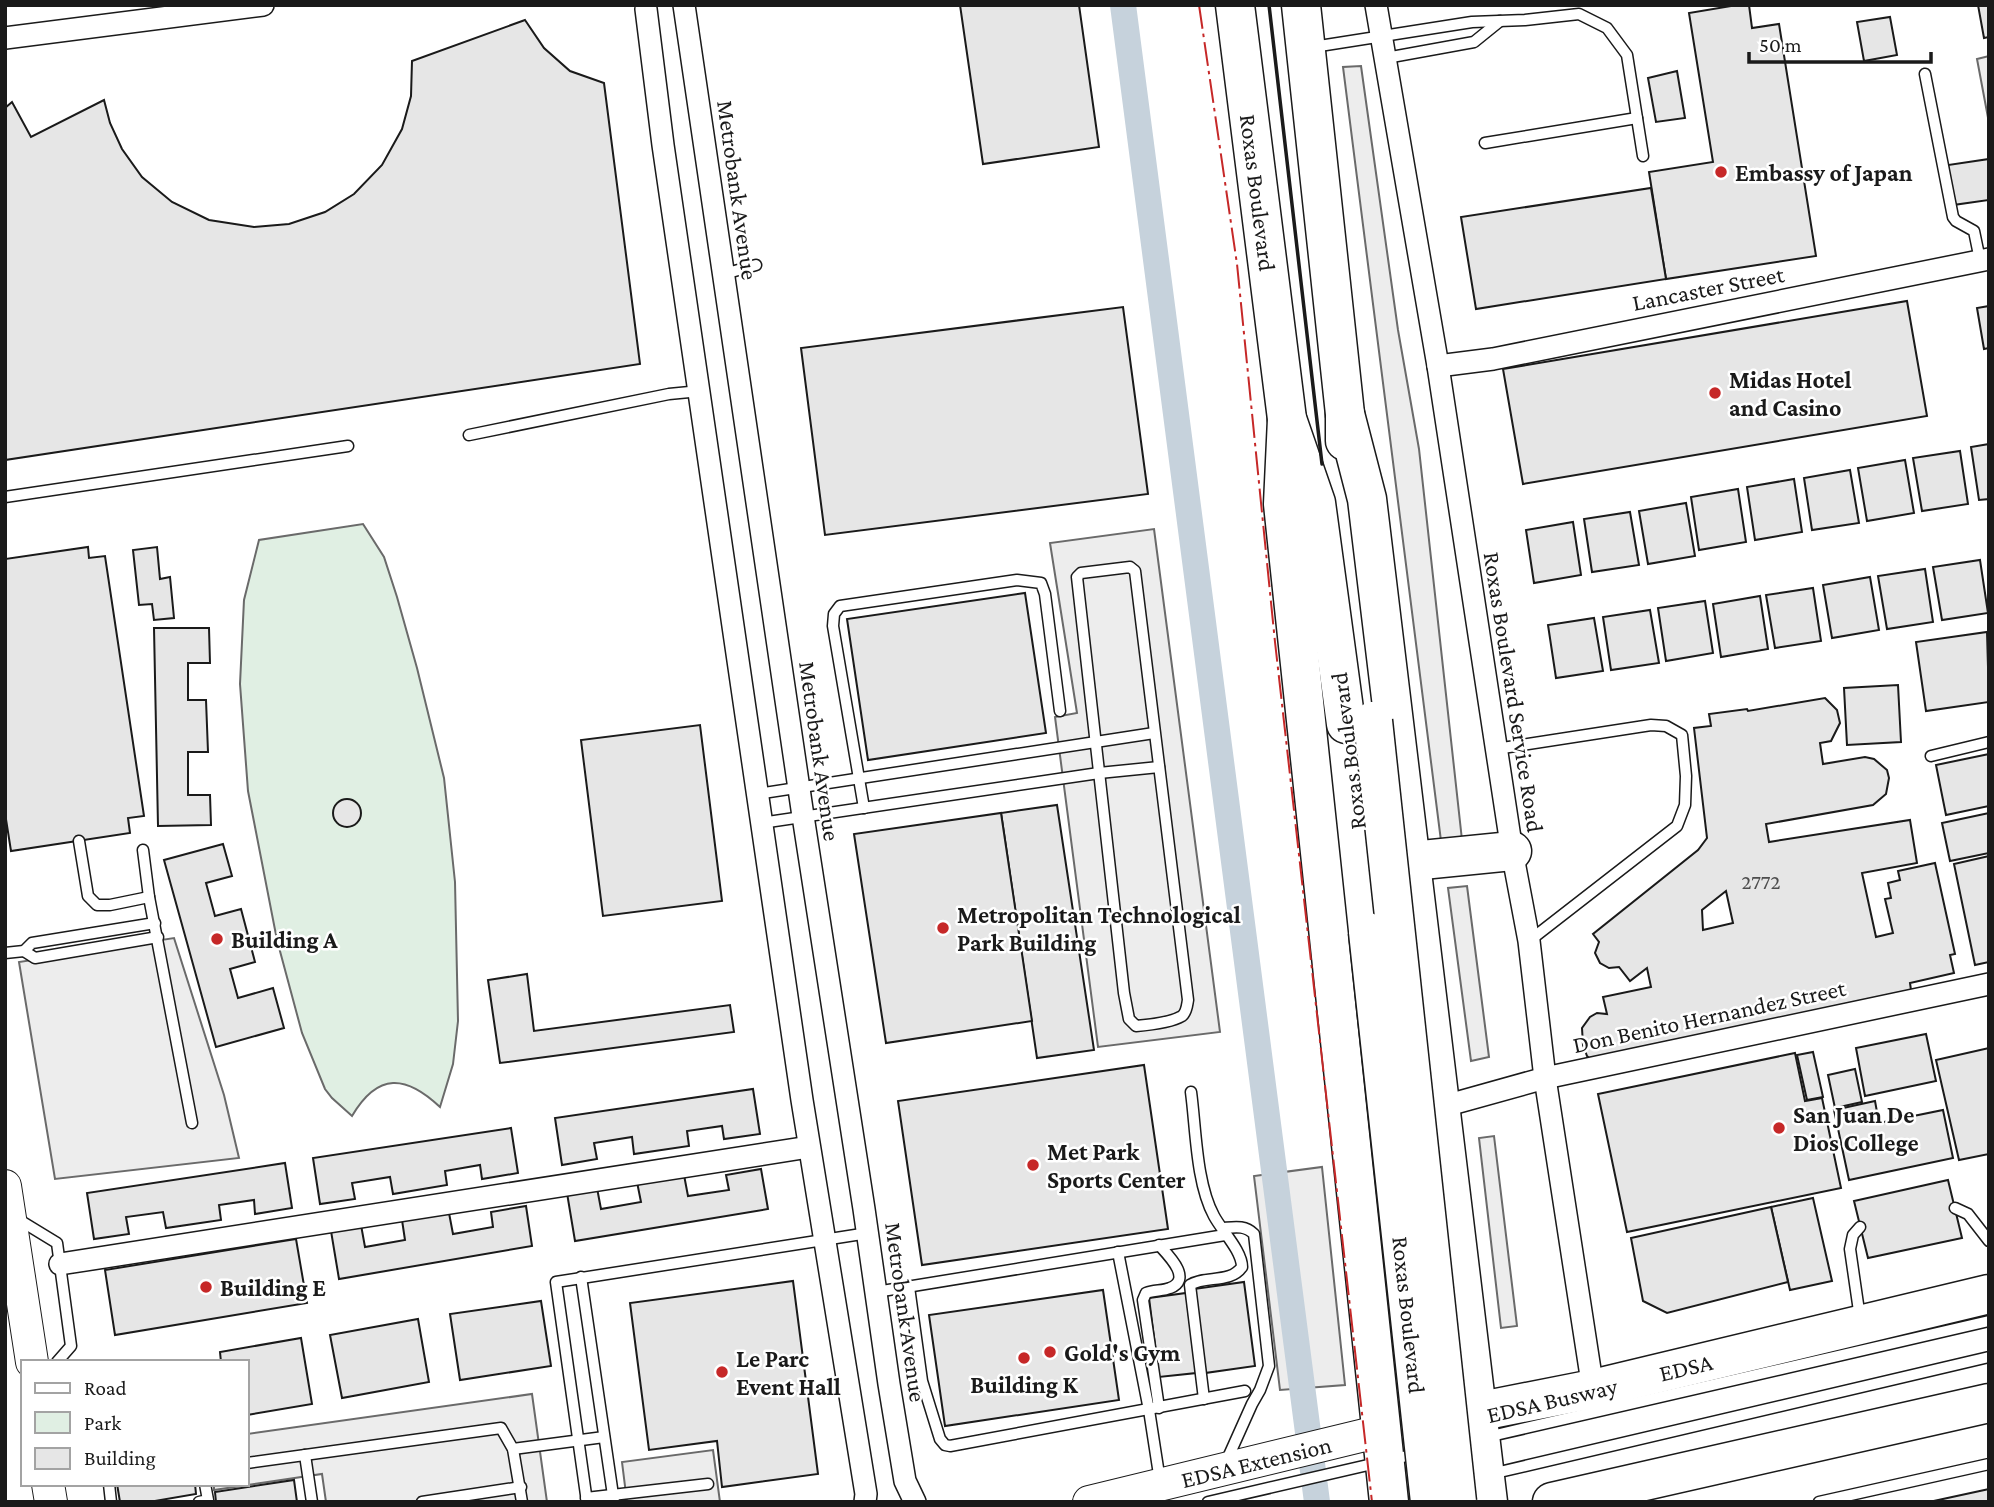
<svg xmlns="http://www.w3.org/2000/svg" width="1994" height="1507" font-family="'Crimson Pro',serif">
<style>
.green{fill:#e0efe3;stroke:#6a6a6a;stroke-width:2}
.parking{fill:#ededed;stroke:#6a6a6a;stroke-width:2}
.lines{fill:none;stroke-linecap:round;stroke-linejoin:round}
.canal{stroke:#c6d2dc;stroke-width:26}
.building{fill:#e6e6e6;stroke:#1a1a1a;stroke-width:2;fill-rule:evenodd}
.lane-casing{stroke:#1a1a1a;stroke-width:13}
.street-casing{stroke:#1a1a1a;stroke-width:24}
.secondary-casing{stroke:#1a1a1a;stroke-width:34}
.highway-casing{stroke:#1a1a1a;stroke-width:41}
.lane{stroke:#fff;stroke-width:10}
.street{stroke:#fff;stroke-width:21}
.secondary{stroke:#fff;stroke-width:32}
.highway{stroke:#fff;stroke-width:38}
.highway-bridge-casing{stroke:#1a1a1a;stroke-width:41;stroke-linecap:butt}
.highway-bridge{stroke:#fff;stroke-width:38}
.wall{stroke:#1a1a1a;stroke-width:3.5}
.power{stroke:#c62828;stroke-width:2;stroke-dasharray:24 5 3.5 5;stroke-linecap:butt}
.poi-dot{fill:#c62828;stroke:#fff;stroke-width:2.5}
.labels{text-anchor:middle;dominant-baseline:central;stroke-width:5;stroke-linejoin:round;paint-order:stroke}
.number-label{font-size:21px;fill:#4d4d4d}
.poi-label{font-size:24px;font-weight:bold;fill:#1a1a1a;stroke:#fff;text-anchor:start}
.street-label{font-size:24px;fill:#1a1a1a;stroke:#fff}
</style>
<rect width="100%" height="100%" fill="#fff"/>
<path class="green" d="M363,524L384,557L397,597L417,668L444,778L455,882L458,1021L453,1064L440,1107C406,1075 378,1072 352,1116L332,1098L325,1089L302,1033L277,940L248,791L240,684L244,600L259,540Z"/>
<g class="parking">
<path d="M1989,56V123L1977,59Z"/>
<path d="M1361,66L1398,330L1419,449L1462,840L1441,841L1343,67Z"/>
<path d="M1154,529L1220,1032L1098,1047L1055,717L1077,713L1050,543Z"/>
<path d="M1467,886L1489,1057L1471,1061L1448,888Z"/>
<path d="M174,938L224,1095L239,1158L55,1179L19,962Z"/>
<path d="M1494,1136L1517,1326L1501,1328L1479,1138Z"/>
<path d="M1322,1167L1345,1385L1280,1390L1254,1176Z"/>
<path d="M532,1394L547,1502H326L322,1474L214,1490V1484H247V1434Z"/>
<path d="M713,1450L720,1502H627L622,1462Z"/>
</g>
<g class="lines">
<path class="canal" d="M1123,5L1317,1502"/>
</g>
<g class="building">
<path d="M960,5H1079L1099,147L983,164Z"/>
<path d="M1737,5H1749L1752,28L1779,24L1816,256L1666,279L1649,172L1713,162L1689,13Z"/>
<path d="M1978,5H1989V37L1984,38Z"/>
<path d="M1890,17L1897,55L1864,61L1857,22Z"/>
<path d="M525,20L544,48L570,71L604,83L640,364L5,460V108L12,102L31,137L104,100L110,123L122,149L142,177L172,202L209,220L254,227L289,224L325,212L354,194L382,165L402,129L411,96L412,61Z"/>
<path d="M1677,71L1685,118L1656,122L1648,78Z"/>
<path d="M1989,159V200L1953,205L1948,165Z"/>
<path d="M1651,188L1666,279L1476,309L1461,217Z"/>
<path d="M1907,301L1927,416L1523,484L1503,369Z"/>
<path d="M1989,306V348L1984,349L1977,308Z"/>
<path d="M1123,307L1148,494L825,535L801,348Z"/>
<path d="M1989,444V499L1979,500L1971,447Z"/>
<path d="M1960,451L1968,504L1922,511L1913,458Z"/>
<path d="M1905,460L1914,513L1867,521L1858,468Z"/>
<path d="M1850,470L1859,523L1812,530L1804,478Z"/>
<path d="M1794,479L1802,532L1755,540L1747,487Z"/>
<path d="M1738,489L1746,542L1699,550L1691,497Z"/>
<path d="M1686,503L1695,556L1648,564L1639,511Z"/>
<path d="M1630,512L1639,565L1592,572L1584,519Z"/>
<path d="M1573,522L1581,575L1534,583L1526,530Z"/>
<path d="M88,547L89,558L105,556L144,816L128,818L130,833L11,851L5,813V559Z"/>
<path d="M157,547L160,579L170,577L174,618L154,620L152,604L139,605L133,550Z"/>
<path d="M1980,560L1988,613L1942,620L1933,567Z"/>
<path d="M1925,569L1933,622L1887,629L1878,576Z"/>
<path d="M1870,577L1879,630L1832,638L1823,585Z"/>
<path d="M1813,588L1821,641L1775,648L1766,595Z"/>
<path d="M1025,593L1046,733L868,760L847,619Z"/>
<path d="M1760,596L1768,649L1721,657L1713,604Z"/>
<path d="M1705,601L1713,653L1666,661L1658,608Z"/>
<path d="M1650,610L1659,663L1611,670L1603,617Z"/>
<path d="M1594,618L1603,671L1556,678L1548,625Z"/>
<path d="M154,628H209L210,663H188V700H206L208,752H188V795H210L211,825L158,826Z"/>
<path d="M1987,632L1989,702L1926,711L1916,642Z"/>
<path d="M1898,685L1901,742L1847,745L1844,688Z"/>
<path d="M1825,698L1837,710L1840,723L1831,741L1820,743L1823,764L1865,757L1874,759L1887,770L1889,778L1886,794L1873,805L1766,824L1769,842L1910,820L1917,863L1862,873L1876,937L1893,933L1885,899L1891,898L1888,883L1900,880L1898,871L1935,863L1955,954L1950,955L1954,973L1910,983L1911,990L1594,1063L1587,1056L1583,1045L1582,1028L1590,1017L1597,1013L1607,1014L1603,997L1651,987L1647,968L1630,981L1619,967L1609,968L1600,963L1595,953L1599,942L1593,934L1698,850L1707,838L1694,728L1711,726L1709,714L1747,709L1748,711ZM1726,891L1733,923L1703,930L1702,910Z"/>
<path d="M700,725L722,901L603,916L581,740Z"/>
<path d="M1989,754V806L1946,815L1936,765Z"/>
<circle cx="347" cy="813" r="14"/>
<path d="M1057,805L1094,1050L1037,1058L1001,813Z"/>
<path d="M1001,813L1032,1021L886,1043L854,834Z"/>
<path d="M1989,813V853L1950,861L1942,823Z"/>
<path d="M223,844L232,876L206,883L215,916L241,909L255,962L230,969L238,998L273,988L284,1028L216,1047L164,860Z"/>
<path d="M1989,856V962L1975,965L1954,864Z"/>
<path d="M527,974L534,1031L730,1005L734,1032L500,1063L488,980Z"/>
<path d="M1926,1034L1936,1081L1865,1096L1856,1048Z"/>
<path d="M1989,1048V1154L1959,1160L1936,1060Z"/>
<path d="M1813,1052L1823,1097L1807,1100L1797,1055Z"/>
<path d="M1795,1053L1805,1101L1822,1098L1841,1188L1627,1232L1598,1094Z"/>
<path d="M1144,1065L1168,1229L922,1265L898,1101Z"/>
<path d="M1855,1069L1862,1102L1835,1108L1828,1075Z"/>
<path d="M753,1089L760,1134L724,1139L722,1126L687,1131L689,1146L634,1154L632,1137L594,1143L597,1159L562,1165L555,1118Z"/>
<path d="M1875,1101L1879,1123L1943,1110L1953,1158L1849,1180L1834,1110Z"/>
<path d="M511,1128L518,1173L482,1179L480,1165L445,1171L447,1185L393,1194L390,1177L352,1183L355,1199L320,1204L313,1158Z"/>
<path d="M285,1163L292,1208L255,1214L254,1200L219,1205L221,1220L166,1228L163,1212L126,1217L129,1234L94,1239L87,1193Z"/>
<path d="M761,1169L768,1209L575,1241L567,1193L597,1188L601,1209L641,1202L637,1182L684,1175L688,1196L729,1190L726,1175Z"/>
<path d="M1948,1180L1962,1238L1868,1258L1854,1201Z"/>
<path d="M1813,1198L1832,1281L1790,1290L1771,1207Z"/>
<path d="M526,1206L532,1246L339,1279L331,1231L361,1225L365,1247L405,1240L402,1220L449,1213L453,1234L493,1227L491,1212Z"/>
<path d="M1771,1207L1788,1282L1667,1313L1643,1301L1631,1238Z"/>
<path d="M296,1239L307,1303L115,1335L105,1270Z"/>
<path d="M793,1281L818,1474L722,1487L717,1441L649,1450L630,1303Z"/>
<path d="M1244,1282L1255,1366L1205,1373L1194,1289Z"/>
<path d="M1103,1290L1119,1400L945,1426L929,1315Z"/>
<path d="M1186,1293L1196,1373L1159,1377L1149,1298Z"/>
<path d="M541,1301L551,1366L460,1380L450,1314Z"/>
<path d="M418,1319L429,1382L342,1398L330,1335Z"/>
<path d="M301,1338L312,1404L247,1415V1362H221L220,1352Z"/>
<path d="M294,1480L297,1502H216L215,1492Z"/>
<path d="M117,1484H195L196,1494L149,1502H120Z"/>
<path d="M1989,1489V1502H1929Z"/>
</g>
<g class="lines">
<defs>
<g id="lane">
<path d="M1313,47L1472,22L1525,20L1579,14L1607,28L1627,55L1643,156"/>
<path d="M1386,58L1474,42L1500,21"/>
<path d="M1925,74L1953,217L1956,221L1974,231L1980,260"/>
<path d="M1485,143L1637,118"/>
<path d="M724,274L756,265"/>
<path d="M469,435L669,394L700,391"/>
<path d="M5,497L348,446"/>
<path d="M1130,567L1135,571L1188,1000C1187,1005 1187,1012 1182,1016C1172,1022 1148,1025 1136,1026L1129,1019L1124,993L1077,577L1081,573Z"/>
<path d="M1496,749L1651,725L1666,726L1682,735L1686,776L1685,805L1677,826L1529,941"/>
<path d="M1931,756L1989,742"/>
<path d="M757,794L1154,733"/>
<path d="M864,808L833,626L834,614L840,606L1017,580L1041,583L1045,594L1060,711"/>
<path d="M761,823L1099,773L1159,767"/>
<path d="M79,841L88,896L97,905H110L149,897"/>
<path d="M143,850L149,897L192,1123"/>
<path d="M24,951L35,958L158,937"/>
<path d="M5,953L24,951L32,943L155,923"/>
<path d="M1191,1092C1196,1129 1196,1183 1214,1216C1222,1231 1242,1251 1242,1267C1230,1284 1205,1275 1190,1285L1204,1399"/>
<path d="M1955,1208L1968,1214L1989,1241"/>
<path d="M16,1218L57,1243L71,1346L57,1362"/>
<path d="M1860,1227L1853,1235L1850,1249L1860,1318"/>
<path d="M1223,1228C1235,1227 1245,1225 1254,1234L1269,1366L1260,1390L1252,1404L1226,1462"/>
<path d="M1118,1252L1149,1410L1160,1481"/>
<path d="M581,1277L614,1502"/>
<path d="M909,1287L922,1381L940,1439L945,1445L950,1446L1245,1391"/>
<path d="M876,1292L1225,1235"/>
<path d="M1159,1408L1143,1300L1146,1293C1154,1290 1163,1291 1170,1288C1193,1279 1168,1255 1159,1245"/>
<path d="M1487,1437L1989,1321"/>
<path d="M513,1449L604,1437"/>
<path d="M305,1455L312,1502"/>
<path d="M247,1463L501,1428L513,1449L522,1502"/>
<path d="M1491,1474L1989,1357"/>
<path d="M109,1484L111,1502"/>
<path d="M586,1498L708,1484"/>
<path d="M199,1502L208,1500L205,1484"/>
<path d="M422,1502L521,1487"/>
<path d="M587,1502L556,1282L868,1233"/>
<path d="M1208,1502L1420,1453"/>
<path d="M1819,1502L1989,1464"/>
</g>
<g id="street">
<path d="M684,5L803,816L864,1209L889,1384L905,1481L915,1502"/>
<path d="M1376,5L1438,366L1512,851L1529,941L1545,1078L1593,1389"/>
<path d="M646,9L663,145L802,1100L866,1494L865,1502"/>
<path d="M5,38L263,5"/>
<path d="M1438,366L1493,359L1989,259"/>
<path d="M1441,1107L1545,1078L1989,984"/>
<path d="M60,1264L809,1147"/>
</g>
<g id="secondary">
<path d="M5,1186L32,1362"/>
<path d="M48,1484L51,1502"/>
<path id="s1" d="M1089,1502L1381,1431"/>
</g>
<g id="highway">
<path id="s2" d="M1235,5L1287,419L1316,503L1346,724"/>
<path d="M1301,5L1345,414V441"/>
<path d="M1345,414L1367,499L1488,1502"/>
<path d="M1287,419L1283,504L1389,1502"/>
<path d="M1412,861L1512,851"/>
<path id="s3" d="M1451,1417L1593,1389L1989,1294"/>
<path d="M1552,1502L1989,1403"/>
</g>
</defs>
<use href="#lane" class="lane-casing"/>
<use href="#street" class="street-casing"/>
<use href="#secondary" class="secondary-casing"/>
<use href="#highway" class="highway-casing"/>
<use href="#lane" class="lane"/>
<use href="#street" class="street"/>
<use href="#secondary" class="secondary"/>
<use href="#highway" class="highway"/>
<defs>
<g id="highway-bridge">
<path d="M1373,721L1457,1502"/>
<path id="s4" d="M1368,932L1430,1502"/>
</g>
</defs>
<use href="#highway-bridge" class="highway-bridge-casing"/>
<use href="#highway-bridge" class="highway-bridge"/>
<path class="wall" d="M1269,5L1322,464"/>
<path class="power" d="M1199,5L1237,264L1275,642L1372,1502"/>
</g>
<g class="poi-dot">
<circle cx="1721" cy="172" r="7"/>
<circle cx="1715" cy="393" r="7"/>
<circle cx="943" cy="928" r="7"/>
<circle cx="217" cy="939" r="7"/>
<circle cx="1779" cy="1128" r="7"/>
<circle cx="1033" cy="1165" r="7"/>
<circle cx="206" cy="1287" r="7"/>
<circle cx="1050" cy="1352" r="7"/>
<circle cx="1024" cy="1358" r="7"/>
<circle cx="722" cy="1372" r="7"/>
</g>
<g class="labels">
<g class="number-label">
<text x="1761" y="882">2772</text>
</g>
<g class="poi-label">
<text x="1735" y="172">Embassy of Japan</text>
<text x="1729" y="379">Midas Hotel<tspan x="1729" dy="28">and Casino</tspan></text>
<text x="957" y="914">Metropolitan Technological<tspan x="957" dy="28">Park Building</tspan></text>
<text x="231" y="939">Building A</text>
<text x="1793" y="1114">San Juan De<tspan x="1793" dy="28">Dios College</tspan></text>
<text x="1047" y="1151">Met Park<tspan x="1047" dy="28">Sports Center</tspan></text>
<text x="220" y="1287">Building E</text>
<text x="1064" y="1352">Gold's Gym</text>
<text x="736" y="1358">Le Parc<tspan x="736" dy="28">Event Hall</tspan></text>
<text x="1024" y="1384" text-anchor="middle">Building K</text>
</g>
<g class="street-label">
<text transform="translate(738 190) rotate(82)">Metrobank Avenue</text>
<text stroke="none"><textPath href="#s2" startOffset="189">Roxas Boulevard</textPath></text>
<text transform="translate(1708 288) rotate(-11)">Lancaster Street</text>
<text transform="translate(1514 692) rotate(81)">Roxas Boulevard Service Road</text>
<text transform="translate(820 751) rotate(82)">Metrobank Avenue</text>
<text transform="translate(1348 751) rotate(-97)">Roxas Boulevard</text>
<text transform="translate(1709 1016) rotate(-12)">Don Benito Hernandez Street</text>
<text transform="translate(906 1312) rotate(82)">Metrobank Avenue</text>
<text stroke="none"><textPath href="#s4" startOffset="385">Roxas Boulevard</textPath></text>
<text stroke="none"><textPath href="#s3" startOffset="240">EDSA</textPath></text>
<text transform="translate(1552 1400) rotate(-13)">EDSA Busway</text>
<text stroke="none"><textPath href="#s1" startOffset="172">EDSA Extension</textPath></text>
</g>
</g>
<rect width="1994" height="1507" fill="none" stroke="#1a1a1a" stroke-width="14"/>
<rect x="21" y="1360" width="228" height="126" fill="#ffffff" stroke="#a3a3a3" stroke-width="2"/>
<rect x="35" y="1383" width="35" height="10" fill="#ffffff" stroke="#a3a3a3" stroke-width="2"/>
<text x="84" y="1395" font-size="21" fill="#1a1a1a">Road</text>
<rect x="35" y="1412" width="35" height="21" fill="#e0efe3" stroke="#a3a3a3" stroke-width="2"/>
<text x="84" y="1430" font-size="21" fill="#1a1a1a">Park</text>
<rect x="35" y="1448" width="35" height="21" fill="#e6e6e6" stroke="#a3a3a3" stroke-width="2"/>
<text x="84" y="1465" font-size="21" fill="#1a1a1a">Building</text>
<path d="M1749 52v10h182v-10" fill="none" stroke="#1a1a1a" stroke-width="3.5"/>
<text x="1759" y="52" font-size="21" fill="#1a1a1a" stroke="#ffffff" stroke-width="5" paint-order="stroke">50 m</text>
</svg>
